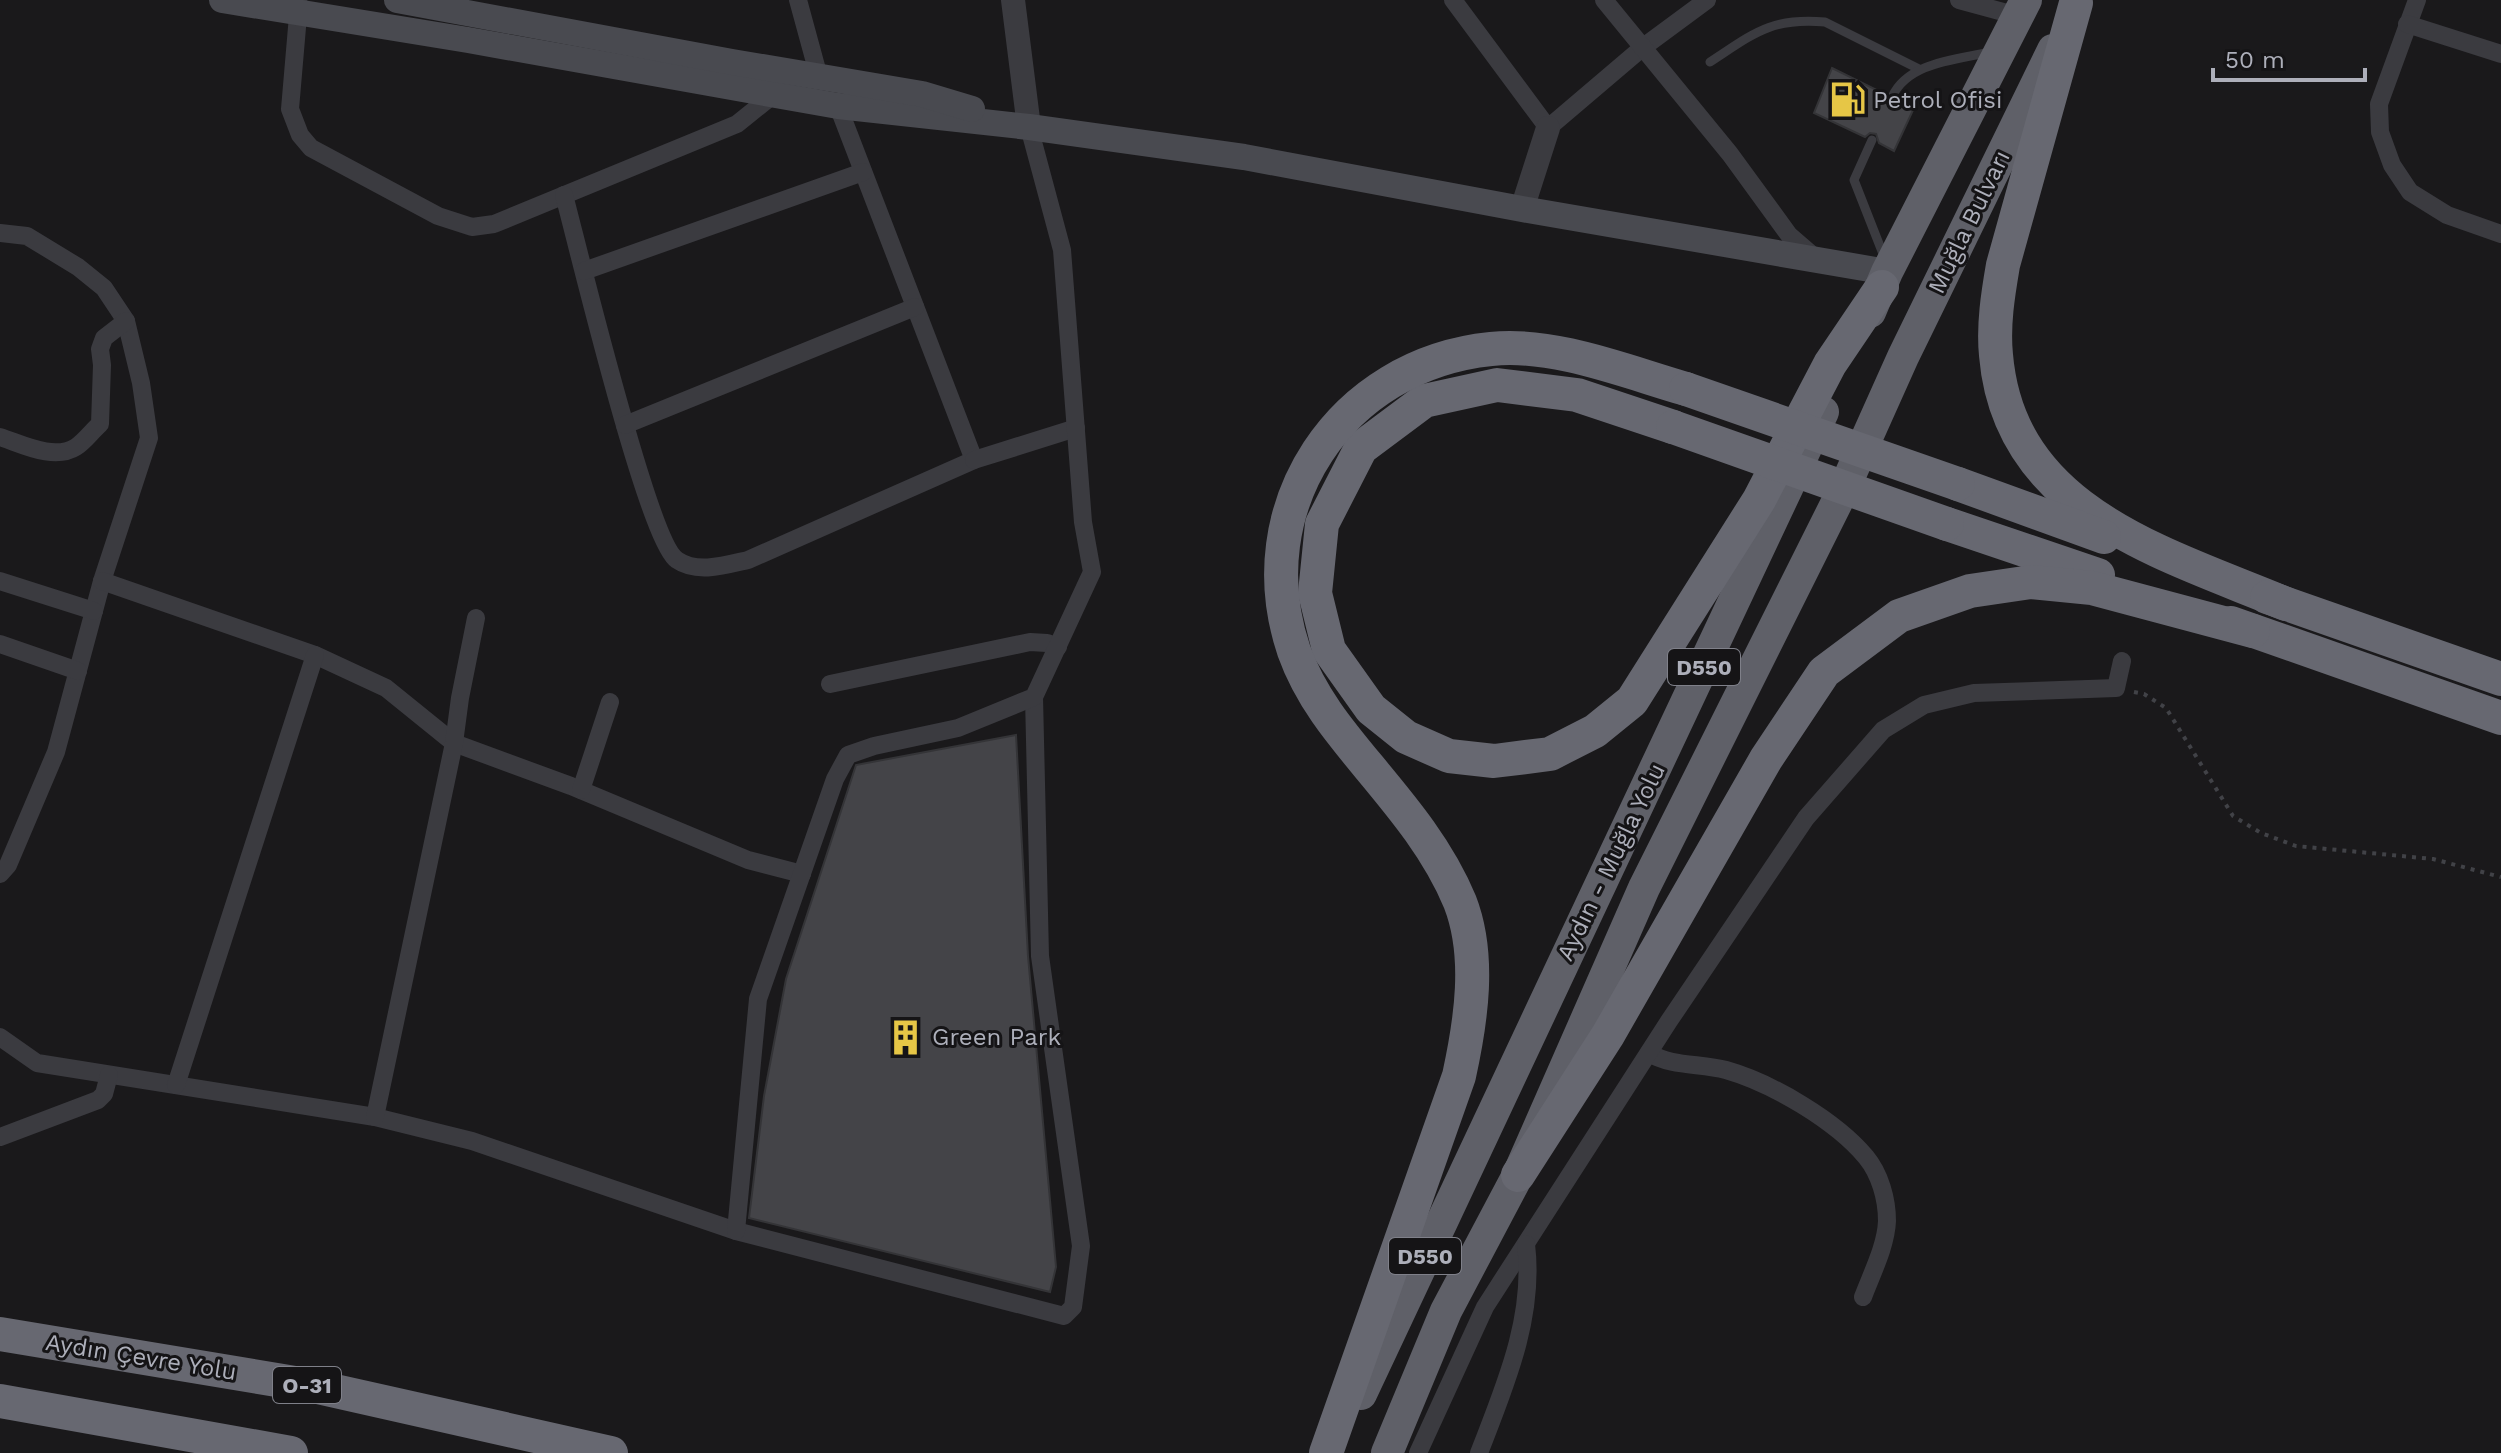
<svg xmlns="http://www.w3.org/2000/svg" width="2501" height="1453" font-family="'Work Sans',sans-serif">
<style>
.building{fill:#444448;stroke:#343437;stroke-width:2}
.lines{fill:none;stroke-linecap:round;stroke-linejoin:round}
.path{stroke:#414247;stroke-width:4;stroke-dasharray:4 6;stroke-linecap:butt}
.service{stroke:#3b3b40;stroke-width:9}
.minor{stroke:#3b3b40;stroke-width:18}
.tertiary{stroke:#3b3b40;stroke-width:24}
.secondary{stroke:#494a50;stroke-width:26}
.trunk{stroke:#5f6068;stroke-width:32}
.motorway{stroke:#676871;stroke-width:34}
.motorway-bridge{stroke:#676871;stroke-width:34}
.labels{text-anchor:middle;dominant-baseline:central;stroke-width:6;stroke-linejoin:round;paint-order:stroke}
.shield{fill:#151416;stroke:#7f8089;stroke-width:2}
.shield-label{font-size:22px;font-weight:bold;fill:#adafba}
.poi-label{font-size:24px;fill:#adafba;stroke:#151416;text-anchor:start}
.street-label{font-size:24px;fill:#adafba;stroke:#151416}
</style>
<rect width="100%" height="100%" fill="#1a191b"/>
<g class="building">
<path d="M1832,68L1885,94V100L1889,104H1895L1899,100L1914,108L1894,151L1879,143L1876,134L1870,133L1865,137L1814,113Z"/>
<path d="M1016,735L1028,956L1056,1267L1050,1292L749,1218L764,1096L786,979L856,765Z"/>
</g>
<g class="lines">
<path class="path" d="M2134,692L2144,694L2166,708L2233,816L2261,833L2296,846L2433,859L2501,877"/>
<g class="service">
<path d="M1710,62C1753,34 1771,17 1825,22L1919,69"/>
<path d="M1892,97C1908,62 1956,60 1990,52"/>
<path d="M1872,140L1854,180L1885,259"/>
</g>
<g class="minor">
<path d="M798,0L819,77"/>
<path d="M1453,0L1548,128L1642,48L1707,0"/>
<path d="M1604,0L1730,154L1789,235L1818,260"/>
<path d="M1959,0L2018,16"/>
<path d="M2417,0L2379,104L2380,132L2392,165L2410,192L2447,215L2501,234"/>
<path d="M299,4L290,109L300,135L311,148L438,216L472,227L494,224L737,124L773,95"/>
<path d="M2407,24L2501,54"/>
<path d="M564,195C578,247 648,541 677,560C697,574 726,565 748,560L974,460L838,106"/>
<path d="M0,233L27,236L78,267L104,288L126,321L141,383L149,438L102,581L56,752L8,865L0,874"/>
<path d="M584,271L863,172"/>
<path d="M625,425L915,307"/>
<path d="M0,437C22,444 54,461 76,447C85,441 92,431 100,424L102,365L100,349L104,338L126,321"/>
<path d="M974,460L1076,428"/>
<path d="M0,581L94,611"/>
<path d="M102,581L315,655L386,688L454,743L571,786L748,860L802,874"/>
<path d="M0,644L78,671"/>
<path d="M830,684L1030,642L1047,643L1058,647"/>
<path d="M581,790L610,702"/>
<path d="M0,1037L37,1063L375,1117L472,1141L736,1231L1064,1316L1073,1307L1081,1246L1040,956L1034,697"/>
<path d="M1649,1053C1672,1067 1701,1063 1726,1070C1772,1083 1836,1121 1866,1157C1880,1174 1887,1199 1887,1221C1886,1246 1872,1273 1863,1297"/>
<path d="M176,1085L315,655"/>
<path d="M375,1117L454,743L460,698L476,618"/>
<path d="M0,1137L98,1100L104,1094L109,1075"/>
<path d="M736,1231L758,999L835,779L848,755L874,746L958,728L1034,697L1092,572L1083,522L1062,250L1029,127"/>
<path d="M1418,1453L1485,1307L1669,1021L1806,818L1883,730L1924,705L1974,693L2116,688L2122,661"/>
<path d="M1479,1453C1505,1386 1535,1317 1526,1244"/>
</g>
<g class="tertiary">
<path d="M1013,0L1029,127"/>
<path d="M1522,209L1548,128"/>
</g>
<g class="secondary">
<path d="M222,0L468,40L838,106L1029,127L1244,157L1522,209L1887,272"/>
<path d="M397,0L732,62L922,94L972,109"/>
</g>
<g class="trunk">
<path d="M1870,312L1887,272L2026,0"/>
<path d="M1361,1394C1513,1065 1670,740 1823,412"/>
<path d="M1387,1453L1446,1311L1518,1175L1644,888L1847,482L1903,357L2053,50"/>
</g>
<g class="motorway">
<path d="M2076,3L2003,265C1998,294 1993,325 1996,355C2009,512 2164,553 2286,604"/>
<path d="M1673,427L1577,395L1497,385L1424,401L1361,448L1322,524L1315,593L1329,650L1371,709L1406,737L1449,756L1494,761L1550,754L1595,731L1632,701L1759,500L1830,364L1882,287"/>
<path d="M1958,484L2104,537"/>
<path d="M1947,524L2098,575"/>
<path d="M2267,597L2501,679"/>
<path d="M2231,623L2501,718"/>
<path d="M1518,1175L1608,1035L1766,759L1824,672L1899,616L1970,591L2031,582L2092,588L2253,631"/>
<path d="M0,1334L313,1386L611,1453"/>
<path d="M0,1401L291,1453"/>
<path d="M1326,1453L1459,1076C1471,1021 1481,956 1460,902C1439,851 1404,809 1369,767C1339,731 1310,696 1294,651C1245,507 1341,364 1491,349C1553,342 1627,372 1686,389"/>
</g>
<g class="motorway-bridge">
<path d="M1686,389L1958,484"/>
<path d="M1673,427L1947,524"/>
</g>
</g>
<defs>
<symbol id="fuel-bare" viewBox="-9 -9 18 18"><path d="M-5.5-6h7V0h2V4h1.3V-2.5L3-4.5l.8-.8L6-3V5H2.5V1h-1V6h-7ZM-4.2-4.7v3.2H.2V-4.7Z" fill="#e6c646" stroke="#151416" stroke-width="2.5" paint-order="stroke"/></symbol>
<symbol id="building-bare" viewBox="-9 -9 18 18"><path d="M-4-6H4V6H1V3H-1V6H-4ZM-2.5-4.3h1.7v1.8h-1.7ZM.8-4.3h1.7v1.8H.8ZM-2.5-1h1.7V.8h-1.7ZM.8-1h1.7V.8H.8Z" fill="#e6c646" stroke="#151416" stroke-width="2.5" paint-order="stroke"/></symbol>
</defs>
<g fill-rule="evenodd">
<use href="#fuel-bare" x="1822" y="74" width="51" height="51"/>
<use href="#building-bare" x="880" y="1012" width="51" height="51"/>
</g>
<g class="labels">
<g class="shield">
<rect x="1668" y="649" width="72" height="36" rx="6"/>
<rect x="1389" y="1238" width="72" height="36" rx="6"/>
<rect x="273" y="1367" width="68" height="36" rx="6"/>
</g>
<g class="shield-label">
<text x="1704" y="667">D550</text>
<text x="1425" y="1256">D550</text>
<text x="307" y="1385">O-31</text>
</g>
<g class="poi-label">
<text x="1873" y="100">Petrol Ofisi</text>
<text x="932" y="1037">Green Park</text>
</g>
<g class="street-label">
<text transform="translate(1969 222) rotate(-64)">Muğla Bulvarı</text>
<text transform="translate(1611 862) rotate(-64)">Aydın - Muğla Yolu</text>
<text transform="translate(141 1357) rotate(9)">Aydın Çevre Yolu</text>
</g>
</g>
<path d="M2213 68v12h152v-12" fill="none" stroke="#adafba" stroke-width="4"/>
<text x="2225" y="68" font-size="24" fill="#adafba" stroke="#151416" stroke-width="6" paint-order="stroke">50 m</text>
</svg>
